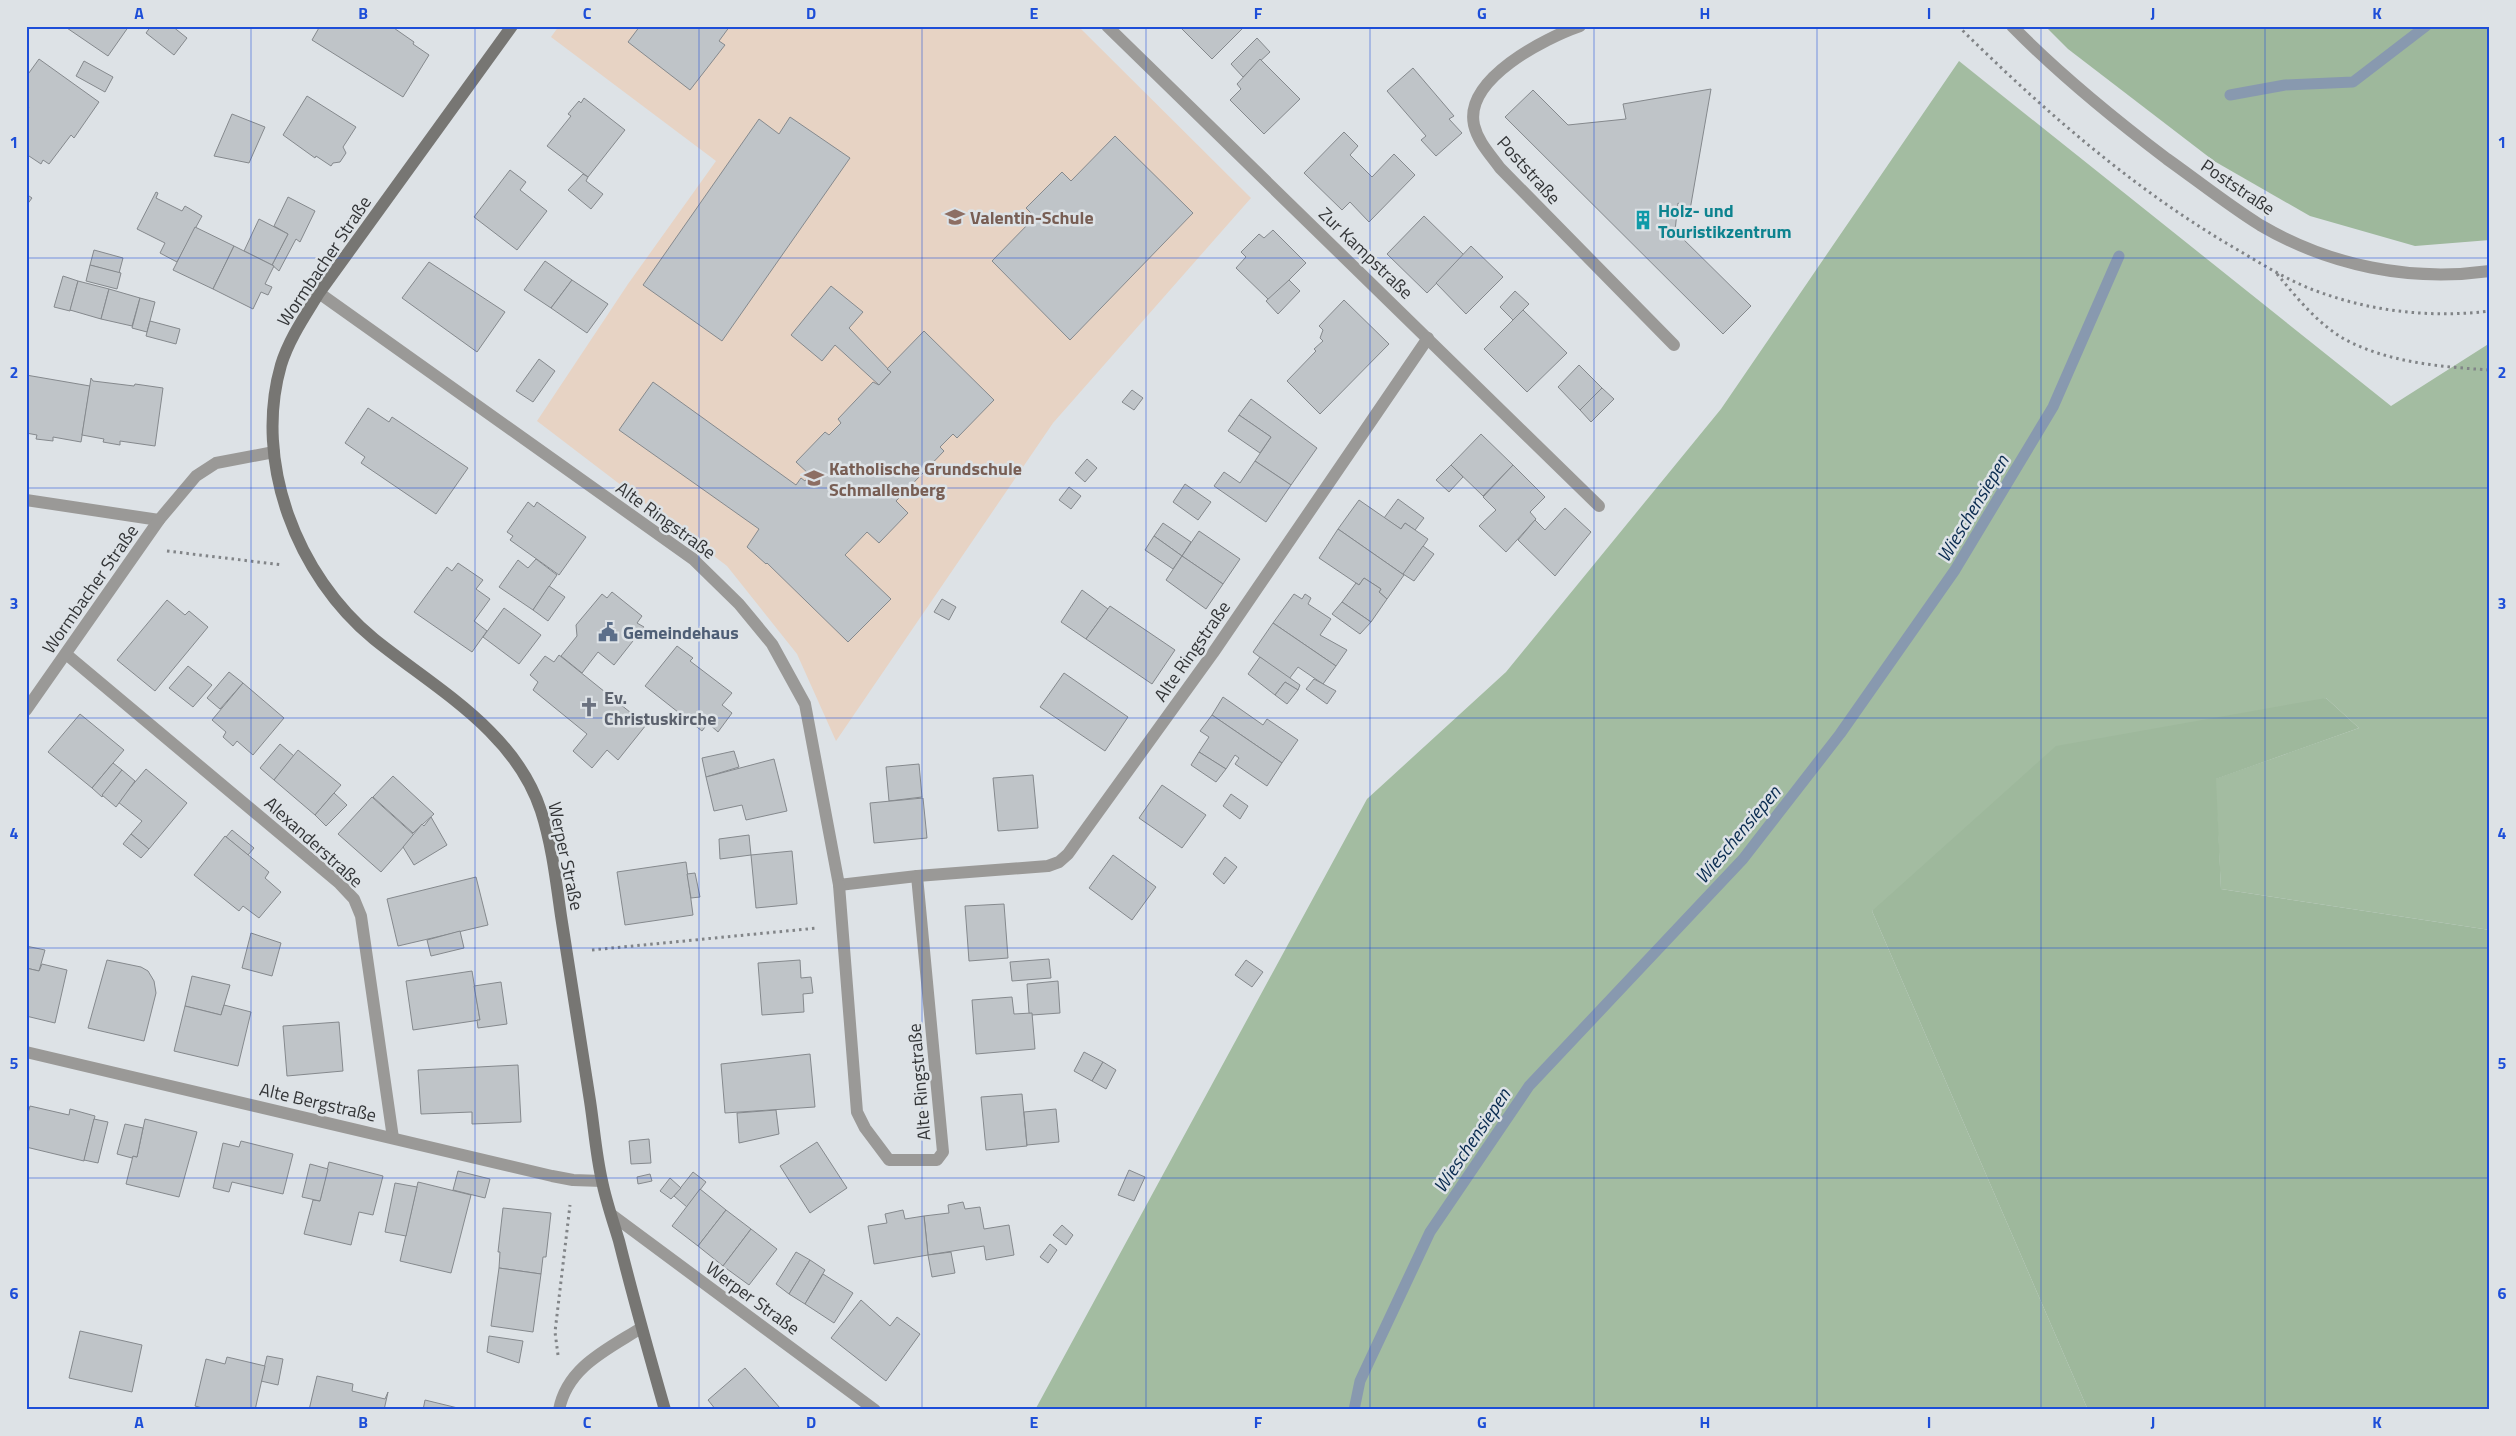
<svg xmlns="http://www.w3.org/2000/svg" width="2516" height="1436" font-family="'Titillium Web',sans-serif">
<style>
.education{fill:#e7d3c4}
.green{fill:#a3bca1}
.forest{fill:#9eb89c}
.lines{fill:none;stroke-linecap:round;stroke-linejoin:round}
.stream{stroke:#8899af;stroke-width:11}
.building{fill:#bfc4c8;stroke:#85898d}
.path{stroke:#818487;stroke-width:3;stroke-dasharray:2.5 4;stroke-linecap:butt}
.service{stroke:#9a9997;stroke-width:12}
.minor{stroke:#9a9997;stroke-width:12}
.secondary{stroke:#777673;stroke-width:12}
.grid{fill:none;stroke:#1d4ed8;stroke-width:1;stroke-opacity:0.55}
.labels{text-anchor:middle;dominant-baseline:central;stroke-width:5;stroke-linejoin:round;paint-order:stroke}
.street-label{font-size:18px;fill:#333537;stroke:#dde2e6}
.culture-label{font-size:18px;font-weight:bold;fill:#0d838f;stroke:#dde2e6;text-anchor:start}
.education-label{font-size:18px;font-weight:bold;fill:#785e54;stroke:#dde2e6;text-anchor:start}
.service-label{font-size:18px;font-weight:bold;fill:#4e5e75;stroke:#dde2e6;text-anchor:start}
.worship-label{font-size:18px;font-weight:bold;fill:#5b616d;stroke:#dde2e6;text-anchor:start}
.water-label{font-size:19px;font-style:italic;fill:#082a4f;stroke:#dde2e6}
.neatline{fill:none;stroke:#1d4ed8;stroke-width:2}
.grid-label{font-size:16px;text-anchor:middle;font-weight:bold;fill:#1d4ed8}
</style>
<rect width="100%" height="100%" fill="#dde2e6"/>
<path class="education" d="M559,26H1078L1251,198L1053,423L836,741L797,654L727,566L537,421L628,284L716,161L551,37Z"/>
<path class="green" d="M1959,61L2391,406L2490,343V930L2221,889L2215,779L2359,728L2326,698L1872,911L2088,1410H1035L1367,799L1506,672L1721,409Z"/>
<g class="forest">
<path d="M2049,26H2490V240L2415,246L2310,216L2214,161L2068,49L2048,29Z"/>
<path d="M2326,698L2359,728L2216,779L2221,889L2490,930V1410H2088L1872,911L2056,746Z"/>
</g>
<g class="lines">
<g class="stream">
<path d="M2230,95L2285,85L2353,82L2426,26"/>
<path d="M1354,1410L1360,1381L1430,1232L1529,1086L1743,859L1840,734L1955,570L2053,407L2119,256"/>
</g>
</g>
<g class="building">
<path d="M64,26H129L108,56Z"/>
<path d="M151,26H172L187,38L174,55L146,33Z"/>
<path d="M320,26H391L414,42L413,44L429,55L403,97L312,40Z"/>
<path d="M640,26H730L719,41L725,45L690,90L628,42Z"/>
<path d="M1179,26H1245L1212,59Z"/>
<path d="M1257,38L1270,52L1243,77L1231,64Z"/>
<path d="M39,59L99,102L74,138L71,135L49,164L43,160L41,164L26,154V111L29,107L26,105V77Z"/>
<path d="M1260,59L1300,99L1264,134L1230,100L1241,89L1237,84Z"/>
<path d="M84,61L113,77L105,92L76,76Z"/>
<path d="M1413,68L1454,116L1449,119L1462,133L1436,156L1421,140L1426,136L1387,91Z"/>
<path d="M1711,89L1690,210L1678,203L1675,231L1751,306L1723,334L1505,117L1533,90L1568,125L1626,119L1623,104Z"/>
<path d="M307,96L356,127L343,147L346,153L340,162L333,163L331,166L316,156L315,158L283,135Z"/>
<path d="M584,98L625,130L588,177L547,146L571,116L568,114L579,101L581,103Z"/>
<path d="M232,114L265,127L249,163L214,156Z"/>
<path d="M790,117L850,158L722,341L643,285L759,119L779,134Z"/>
<path d="M1344,132L1358,146L1350,155L1372,177L1394,154L1415,175L1369,222L1350,202L1342,210L1304,173Z"/>
<path d="M1115,136L1193,213L1070,340L992,261L1035,217L1026,208L1062,172L1071,181Z"/>
<path d="M510,170L526,182L520,190L547,211L517,250L474,217Z"/>
<path d="M583,174L588,177L586,181L603,194L591,209L568,190Z"/>
<path d="M156,192L158,193L156,198L182,211L185,206L202,216L177,262L160,253L165,243L137,229Z"/>
<path d="M26,194L32,198L26,206Z"/>
<path d="M288,197L315,211L300,242L296,239L279,271L272,265L288,234L274,226Z"/>
<path d="M1424,216L1464,255L1427,293L1387,254Z"/>
<path d="M259,219L288,234L272,265L244,251Z"/>
<path d="M195,227L234,246L213,289L173,270Z"/>
<path d="M1273,230L1306,263L1269,300L1236,268L1246,257L1241,252L1259,234L1264,238Z"/>
<path d="M234,246L274,266L265,284L272,287L268,295L261,292L253,309L213,289Z"/>
<path d="M1471,246L1503,277L1466,314L1436,283Z"/>
<path d="M94,250L123,258L119,273L90,265Z"/>
<path d="M545,261L572,280L551,308L524,290Z"/>
<path d="M429,262L505,312L477,352L402,298Z"/>
<path d="M90,265L121,273L117,289L86,281Z"/>
<path d="M63,276L78,281L70,311L54,307Z"/>
<path d="M572,280L608,304L587,333L551,308Z"/>
<path d="M1289,280L1300,291L1278,314L1266,301Z"/>
<path d="M78,281L109,289L101,319L70,310Z"/>
<path d="M831,286L863,312L849,328L891,372L879,385L835,345L822,361L791,335Z"/>
<path d="M109,289L140,298L132,326L101,319Z"/>
<path d="M1515,291L1529,304L1513,320L1500,307Z"/>
<path d="M140,298L155,302L147,332L132,328Z"/>
<path d="M1344,300L1389,344L1320,414L1287,381L1316,351L1314,349L1323,341L1320,338L1323,330L1319,326Z"/>
<path d="M1523,310L1567,353L1527,392L1484,349Z"/>
<path d="M150,321L180,329L176,344L146,336Z"/>
<path d="M924,331L994,400L957,438L953,434L940,447L944,451L896,501L908,513L879,543L867,532L845,555L891,599L848,642L767,563L766,564L747,547L759,529L619,430L653,382L796,485L801,478L805,481L810,475L796,462L825,432L829,435L841,423L838,419L873,382L879,385L891,372L887,369Z"/>
<path d="M539,359L555,371L533,402L516,391Z"/>
<path d="M1579,365L1602,388L1580,410L1558,387Z"/>
<path d="M26,375L90,386L81,442L53,437V441L36,439L37,435L26,433Z"/>
<path d="M91,378L93,381L134,386L135,384L163,388L155,446L120,441V445L103,442L104,439L82,435Z"/>
<path d="M1602,388L1614,399L1591,422L1580,410Z"/>
<path d="M1132,390L1143,398L1134,410L1122,402Z"/>
<path d="M1251,399L1317,448L1291,485L1255,461L1271,437L1239,415Z"/>
<path d="M368,408L389,422L392,417L468,468L436,514L361,463L365,457L345,443Z"/>
<path d="M1239,415L1271,437L1260,453L1228,431Z"/>
<path d="M1481,434L1513,465L1483,496L1451,465Z"/>
<path d="M1087,459L1097,468L1085,482L1075,473Z"/>
<path d="M1255,461L1291,485L1266,522L1214,486L1224,472L1240,483Z"/>
<path d="M1451,465L1463,477L1449,492L1436,480Z"/>
<path d="M1513,465L1545,497L1530,512L1536,519L1506,552L1479,526L1496,510L1483,497Z"/>
<path d="M1185,484L1211,502L1198,520L1173,502Z"/>
<path d="M1069,487L1081,496L1071,509L1059,500Z"/>
<path d="M1398,499L1424,518L1415,530L1405,523L1401,529L1384,518Z"/>
<path d="M1359,500L1401,529L1405,523L1428,539L1404,575L1338,529Z"/>
<path d="M528,502L534,507L537,502L586,537L559,575L510,540L513,536L507,532Z"/>
<path d="M1565,508L1591,532L1555,576L1518,540L1535,520L1545,530Z"/>
<path d="M1163,523L1191,542L1182,556L1154,536Z"/>
<path d="M1338,529L1404,575L1387,599L1379,592L1381,589L1364,578L1359,585L1319,558Z"/>
<path d="M1199,531L1240,559L1223,584L1182,556Z"/>
<path d="M1154,536L1182,556L1173,569L1145,550Z"/>
<path d="M1423,546L1434,554L1414,581L1403,574Z"/>
<path d="M1182,556L1223,584L1206,609L1166,580Z"/>
<path d="M536,559L557,575L533,610L499,587L518,560L528,568Z"/>
<path d="M458,563L483,580L476,589L490,599L474,621L487,631L472,652L414,612L447,567L452,571Z"/>
<path d="M1364,578L1381,589L1379,592L1387,599L1371,622L1342,602L1356,583L1359,585Z"/>
<path d="M549,586L565,597L548,621L533,610Z"/>
<path d="M1082,590L1108,609L1086,639L1061,622Z"/>
<path d="M612,592L642,616L637,623L644,627L614,665L598,652L582,673L561,656L577,636L576,625L602,594L607,598Z"/>
<path d="M1294,594L1302,599L1305,594L1311,598L1308,604L1331,619L1320,635L1347,650L1336,666L1273,623Z"/>
<path d="M942,599L956,607L949,620L934,612Z"/>
<path d="M167,600L185,615L189,611L208,627L155,691L117,660Z"/>
<path d="M1342,602L1371,622L1360,634L1332,614Z"/>
<path d="M1110,606L1175,650L1152,684L1086,639Z"/>
<path d="M504,608L541,635L519,664L483,637Z"/>
<path d="M1273,623L1336,666L1323,684L1298,667L1289,679L1253,652Z"/>
<path d="M677,646L693,658L690,661L732,693L722,705L732,713L718,732L708,723L702,731L645,686Z"/>
<path d="M559,655L646,725L618,760L607,750L592,768L573,751L587,734L533,690L538,682L530,675L545,656L554,662Z"/>
<path d="M1260,657L1300,685L1298,690L1285,682L1275,695L1248,674Z"/>
<path d="M188,666L212,685L193,707L169,688Z"/>
<path d="M229,672L243,683L220,709L207,698Z"/>
<path d="M1064,673L1128,717L1105,751L1040,707Z"/>
<path d="M1314,679L1336,691L1327,704L1306,689Z"/>
<path d="M1285,682L1298,690L1287,704L1275,695Z"/>
<path d="M243,683L284,718L253,755L237,741L233,746L223,737L226,732L212,720Z"/>
<path d="M1223,697L1263,725L1267,719L1298,740L1282,763L1212,715Z"/>
<path d="M80,714L124,750L92,788L48,752Z"/>
<path d="M1212,715L1282,763L1267,786L1235,764L1239,758L1235,755L1226,769L1199,752L1209,737L1200,731Z"/>
<path d="M280,744L294,756L274,780L260,768Z"/>
<path d="M298,750L341,785L315,815L274,780Z"/>
<path d="M734,751L739,767L706,777L702,758Z"/>
<path d="M1199,752L1226,769L1216,782L1191,765Z"/>
<path d="M774,759L787,811L746,820L742,805L714,811L706,777Z"/>
<path d="M113,763L122,770L102,797L92,788Z"/>
<path d="M919,764L922,797L889,801L886,767Z"/>
<path d="M146,769L187,803L149,849L131,834L142,821L118,802Z"/>
<path d="M122,770L135,781L116,807L102,795Z"/>
<path d="M1033,775L1038,828L998,831L993,778Z"/>
<path d="M393,776L434,814L413,833L373,797Z"/>
<path d="M1162,785L1206,815L1182,848L1139,818Z"/>
<path d="M334,793L347,805L326,826L315,815Z"/>
<path d="M1231,794L1248,806L1240,819L1223,806Z"/>
<path d="M372,797L414,835L381,872L338,834Z"/>
<path d="M923,798L927,838L874,843L870,803Z"/>
<path d="M431,817L447,845L414,865L403,847L422,824L424,826Z"/>
<path d="M232,830L254,848L248,855L226,837Z"/>
<path d="M131,834L149,849L141,858L123,844Z"/>
<path d="M749,835L751,855L720,859L719,839Z"/>
<path d="M225,836L269,872L265,878L281,892L259,918L243,906L239,911L194,875Z"/>
<path d="M792,851L797,904L756,908L751,855Z"/>
<path d="M1113,855L1156,887L1132,920L1089,888Z"/>
<path d="M1225,857L1237,867L1224,884L1213,874Z"/>
<path d="M686,862L693,915L625,925L617,872Z"/>
<path d="M695,873L700,897L691,898L687,874Z"/>
<path d="M476,877L488,925L398,946L387,899Z"/>
<path d="M1004,904L1008,958L969,961L965,906Z"/>
<path d="M460,931L464,948L431,956L427,940Z"/>
<path d="M251,933L281,943L272,976L242,968Z"/>
<path d="M26,946L45,950L39,971L26,968Z"/>
<path d="M1049,959L1051,978L1012,981L1010,962Z"/>
<path d="M107,960L141,967L148,971L154,981L156,993L144,1041L88,1028Z"/>
<path d="M800,960L801,978L811,977L813,993L803,994L804,1012L762,1015L758,963Z"/>
<path d="M1246,960L1263,972L1252,987L1235,975Z"/>
<path d="M42,964L67,970L55,1023L26,1016V968L39,971Z"/>
<path d="M472,971L480,1020L413,1030L406,981Z"/>
<path d="M192,976L230,985L221,1015L185,1006Z"/>
<path d="M1058,981L1060,1013L1032,1015L1029,1013L1027,984Z"/>
<path d="M501,982L507,1024L478,1028L477,1020H480L474,986Z"/>
<path d="M1012,997L1014,1014L1032,1013L1035,1049L976,1054L972,1000Z"/>
<path d="M224,1005L251,1012L238,1066L174,1051L185,1006L221,1015Z"/>
<path d="M339,1022L343,1071L287,1076L283,1026Z"/>
<path d="M1084,1052L1103,1062L1092,1081L1074,1071Z"/>
<path d="M810,1054L815,1107L725,1113L721,1064Z"/>
<path d="M1103,1062L1116,1070L1106,1089L1092,1081Z"/>
<path d="M518,1065L521,1122L472,1124V1112L421,1114L418,1070Z"/>
<path d="M1022,1094L1027,1146L986,1150L981,1097Z"/>
<path d="M30,1106L69,1115L70,1109L95,1116L84,1161L26,1147V1120Z"/>
<path d="M1056,1109L1059,1142L1027,1145L1024,1112Z"/>
<path d="M776,1110L779,1134L739,1143L737,1113Z"/>
<path d="M94,1119L108,1122L98,1163L84,1160Z"/>
<path d="M145,1119L197,1132L179,1197L126,1184L133,1156L137,1157Z"/>
<path d="M125,1124L143,1128L137,1157L133,1156L132,1158L117,1154Z"/>
<path d="M649,1139L651,1163L631,1164L629,1141Z"/>
<path d="M241,1141L293,1154L283,1194L232,1182L229,1192L213,1188L223,1143L239,1147Z"/>
<path d="M817,1142L847,1188L810,1213L780,1166Z"/>
<path d="M329,1162L383,1176L373,1215L359,1212L351,1245L304,1234L313,1200L320,1201Z"/>
<path d="M310,1164L328,1169L320,1201L302,1197Z"/>
<path d="M1129,1170L1145,1177L1134,1201L1118,1195Z"/>
<path d="M458,1171L490,1179L485,1198L453,1190Z"/>
<path d="M693,1172L706,1182L687,1207L674,1196Z"/>
<path d="M650,1174L652,1181L638,1184L637,1177Z"/>
<path d="M670,1178L681,1188L671,1199L660,1191Z"/>
<path d="M418,1182L471,1195L451,1273L400,1261Z"/>
<path d="M395,1183L417,1187L406,1236L385,1232Z"/>
<path d="M700,1189L726,1210L698,1246L672,1226Z"/>
<path d="M963,1202L965,1209L980,1207L984,1229L1009,1225L1014,1255L986,1260L984,1246L928,1255L924,1216L949,1213L948,1205Z"/>
<path d="M503,1208L551,1213L546,1257H543L541,1274L499,1268L500,1252H498Z"/>
<path d="M726,1210L751,1229L723,1266L698,1246Z"/>
<path d="M903,1210L905,1219L924,1216L928,1255L874,1264L868,1226L887,1223L885,1214Z"/>
<path d="M1062,1225L1073,1235L1066,1245L1053,1235Z"/>
<path d="M751,1229L777,1249L749,1285L723,1266Z"/>
<path d="M1050,1244L1057,1250L1048,1263L1040,1257Z"/>
<path d="M796,1252L810,1260L789,1294L776,1284Z"/>
<path d="M951,1252L955,1273L932,1277L928,1255Z"/>
<path d="M810,1260L825,1270L805,1304L789,1294Z"/>
<path d="M499,1268L541,1274L533,1332L491,1326Z"/>
<path d="M823,1274L853,1293L834,1323L805,1304Z"/>
<path d="M861,1300L890,1326L897,1317L920,1334L886,1381L831,1338Z"/>
<path d="M80,1331L142,1345L132,1392L69,1378Z"/>
<path d="M489,1336L523,1341L519,1363L487,1352Z"/>
<path d="M267,1356L283,1359L278,1385L261,1381Z"/>
<path d="M227,1357L265,1366L255,1410H210L195,1406L206,1359L225,1364Z"/>
<path d="M745,1368L780,1408L778,1410H716L708,1400Z"/>
<path d="M317,1376L353,1384L352,1391L385,1399L388,1392L384,1410H309Z"/>
<path d="M425,1400L466,1410H423Z"/>
</g>
<g class="lines">
<g class="path">
<path d="M1958,26C2043,110 2134,190 2238,250C2265,266 2292,283 2322,293C2375,312 2434,318 2490,311"/>
<path d="M2277,274C2298,299 2320,327 2350,342C2393,363 2443,367 2490,370"/>
<path d="M167,551L283,565"/>
<path d="M592,950L817,928"/>
<path d="M558,1355L555,1332L570,1205"/>
</g>
<path class="service" d="M1580,26C1545,38 1464,79 1474,125C1478,142 1490,154 1500,168L1674,345"/>
<g class="minor">
<path d="M1107,26L1599,506"/>
<path d="M2012,26C2060,75 2113,118 2167,159C2198,181 2228,205 2260,225C2330,266 2410,282 2490,271"/>
<path d="M319,293L693,559L739,604L772,644L805,704L839,885L917,876L1048,866L1059,862L1068,854L1213,653L1428,338"/>
<path d="M26,500L159,520"/>
<path d="M66,654L339,883L354,899L361,916L393,1138"/>
<path d="M26,710L159,520L196,476L216,463L274,452"/>
<path d="M839,885L857,1112L865,1128L889,1160H937L943,1152L917,876"/>
<path d="M26,1052L552,1176L573,1180L602,1181"/>
<path d="M612,1215L875,1410"/>
<path d="M559,1410C567,1367 608,1349 641,1328"/>
</g>
<path class="secondary" d="M512,26L319,293C305,316 289,339 281,365C253,462 297,576 374,639C436,689 515,731 541,811C552,845 556,881 561,916C571,977 580,1039 590,1101C594,1127 596,1155 602,1181C606,1201 613,1221 619,1241C633,1297 649,1354 665,1410"/>
</g>
<path class="grid" d="M251,26V1410M475,26V1410M699,26V1410M922,26V1410M1146,26V1410M1370,26V1410M1594,26V1410M1817,26V1410M2041,26V1410M2265,26V1410M26,258H2490M26,488H2490M26,718H2490M26,948H2490M26,1178H2490"/>
<defs>
<symbol id="school-bare" viewBox="-9 -9 18 18"><path d="M0-5L7-2L0 1L-7-2ZM-4 1L0 2.5L4 1V4Q0 6-4 4Z" fill="#8d6e63" stroke="#dde2e6" stroke-width="2.5" paint-order="stroke"/></symbol>
<symbol id="building-bare" viewBox="-9 -9 18 18"><path d="M-4-6H4V6H1V3H-1V6H-4ZM-2.5-4.3h1.7v1.8h-1.7ZM.8-4.3h1.7v1.8H.8ZM-2.5-1h1.7V.8h-1.7ZM.8-1h1.7V.8H.8Z" fill="#0f9aa8" stroke="#dde2e6" stroke-width="2.5" paint-order="stroke"/></symbol>
<symbol id="civic-bare" viewBox="-9 -9 18 18"><path d="M-.6-6.5H3V-4.5H.6V-3L4-1V1h2V6H-6V1h2V-1L-.6-3ZM-1.2 2.5V6h2.4V2.5Z" fill="#5c6f8a" stroke="#dde2e6" stroke-width="2.5" paint-order="stroke"/></symbol>
<symbol id="church-bare" viewBox="-9 -9 18 18"><path d="M-1.2-6h2.4v3.5h3.3v2.4h-3.3V6h-2.4V-.1h-3.3v-2.4h3.3Z" fill="#6b7280" stroke="#dde2e6" stroke-width="2.5" paint-order="stroke"/></symbol>
</defs>
<g fill-rule="evenodd">
<use href="#school-bare" x="941" y="203" width="28" height="28"/>
<use href="#building-bare" x="1629" y="206" width="28" height="28"/>
<use href="#school-bare" x="800" y="464" width="28" height="28"/>
<use href="#civic-bare" x="594" y="618" width="28" height="28"/>
<use href="#church-bare" x="575" y="693" width="28" height="28"/>
</g>
<g class="labels">
<g class="street-label">
<text transform="translate(1529 170) rotate(48)">Poststraße</text>
<text transform="translate(2238 187) rotate(34)">Poststraße</text>
<text transform="translate(1366 253) rotate(44)">Zur Kampstraße</text>
<text transform="translate(324 261) rotate(-56)">Wormbacher Straße</text>
<text transform="translate(666 520) rotate(36)">Alte Ringstraße</text>
<text transform="translate(90 589) rotate(-55)">Wormbacher Straße</text>
<text transform="translate(1192 651) rotate(-55)">Alte Ringstraße</text>
<text transform="translate(314 842) rotate(42)">Alexanderstraße</text>
<text transform="translate(566 856) rotate(78)">Werper Straße</text>
<text transform="translate(919 1082) rotate(-95)">Alte Ringstraße</text>
<text transform="translate(318 1102) rotate(13)">Alte Bergstraße</text>
<text transform="translate(753 1298) rotate(36)">Werper Straße</text>
</g>
<g class="culture-label">
<text x="1658" y="210">Holz- und<tspan x="1658" dy="21">Touristikzentrum</tspan></text>
</g>
<g class="education-label">
<text x="970" y="217">Valentin-Schule</text>
<text x="829" y="468">Katholische Grundschule<tspan x="829" dy="21">Schmallenberg</tspan></text>
</g>
<g class="service-label">
<text x="623" y="632">Gemeindehaus</text>
</g>
<g class="worship-label">
<text x="604" y="697">Ev.<tspan x="604" dy="21">Christuskirche</tspan></text>
</g>
<g class="water-label">
<text transform="translate(1972 508) rotate(-59)">Wieschensiepen</text>
<text transform="translate(1737 834) rotate(-50)">Wieschensiepen</text>
<text transform="translate(1471 1140) rotate(-56)">Wieschensiepen</text>
</g>
</g>
<rect width="2516" height="1436" fill="none" stroke="#dde2e6" stroke-width="55"/>
<rect x="28" y="28" width="2460" height="1380" class="neatline"/>
<g class="grid-label">
<text x="139" y="19">A</text>
<text x="363" y="19">B</text>
<text x="587" y="19">C</text>
<text x="811" y="19">D</text>
<text x="1034" y="19">E</text>
<text x="1258" y="19">F</text>
<text x="1482" y="19">G</text>
<text x="1705" y="19">H</text>
<text x="1929" y="19">I</text>
<text x="2153" y="19">J</text>
<text x="2377" y="19">K</text>
<text x="14" y="148">1</text>
<text x="2502" y="148">1</text>
<text x="14" y="378">2</text>
<text x="2502" y="378">2</text>
<text x="14" y="609">3</text>
<text x="2502" y="609">3</text>
<text x="14" y="839">4</text>
<text x="2502" y="839">4</text>
<text x="14" y="1069">5</text>
<text x="2502" y="1069">5</text>
<text x="14" y="1299">6</text>
<text x="2502" y="1299">6</text>
<text x="139" y="1428">A</text>
<text x="363" y="1428">B</text>
<text x="587" y="1428">C</text>
<text x="811" y="1428">D</text>
<text x="1034" y="1428">E</text>
<text x="1258" y="1428">F</text>
<text x="1482" y="1428">G</text>
<text x="1705" y="1428">H</text>
<text x="1929" y="1428">I</text>
<text x="2153" y="1428">J</text>
<text x="2377" y="1428">K</text>
</g>
</svg>
